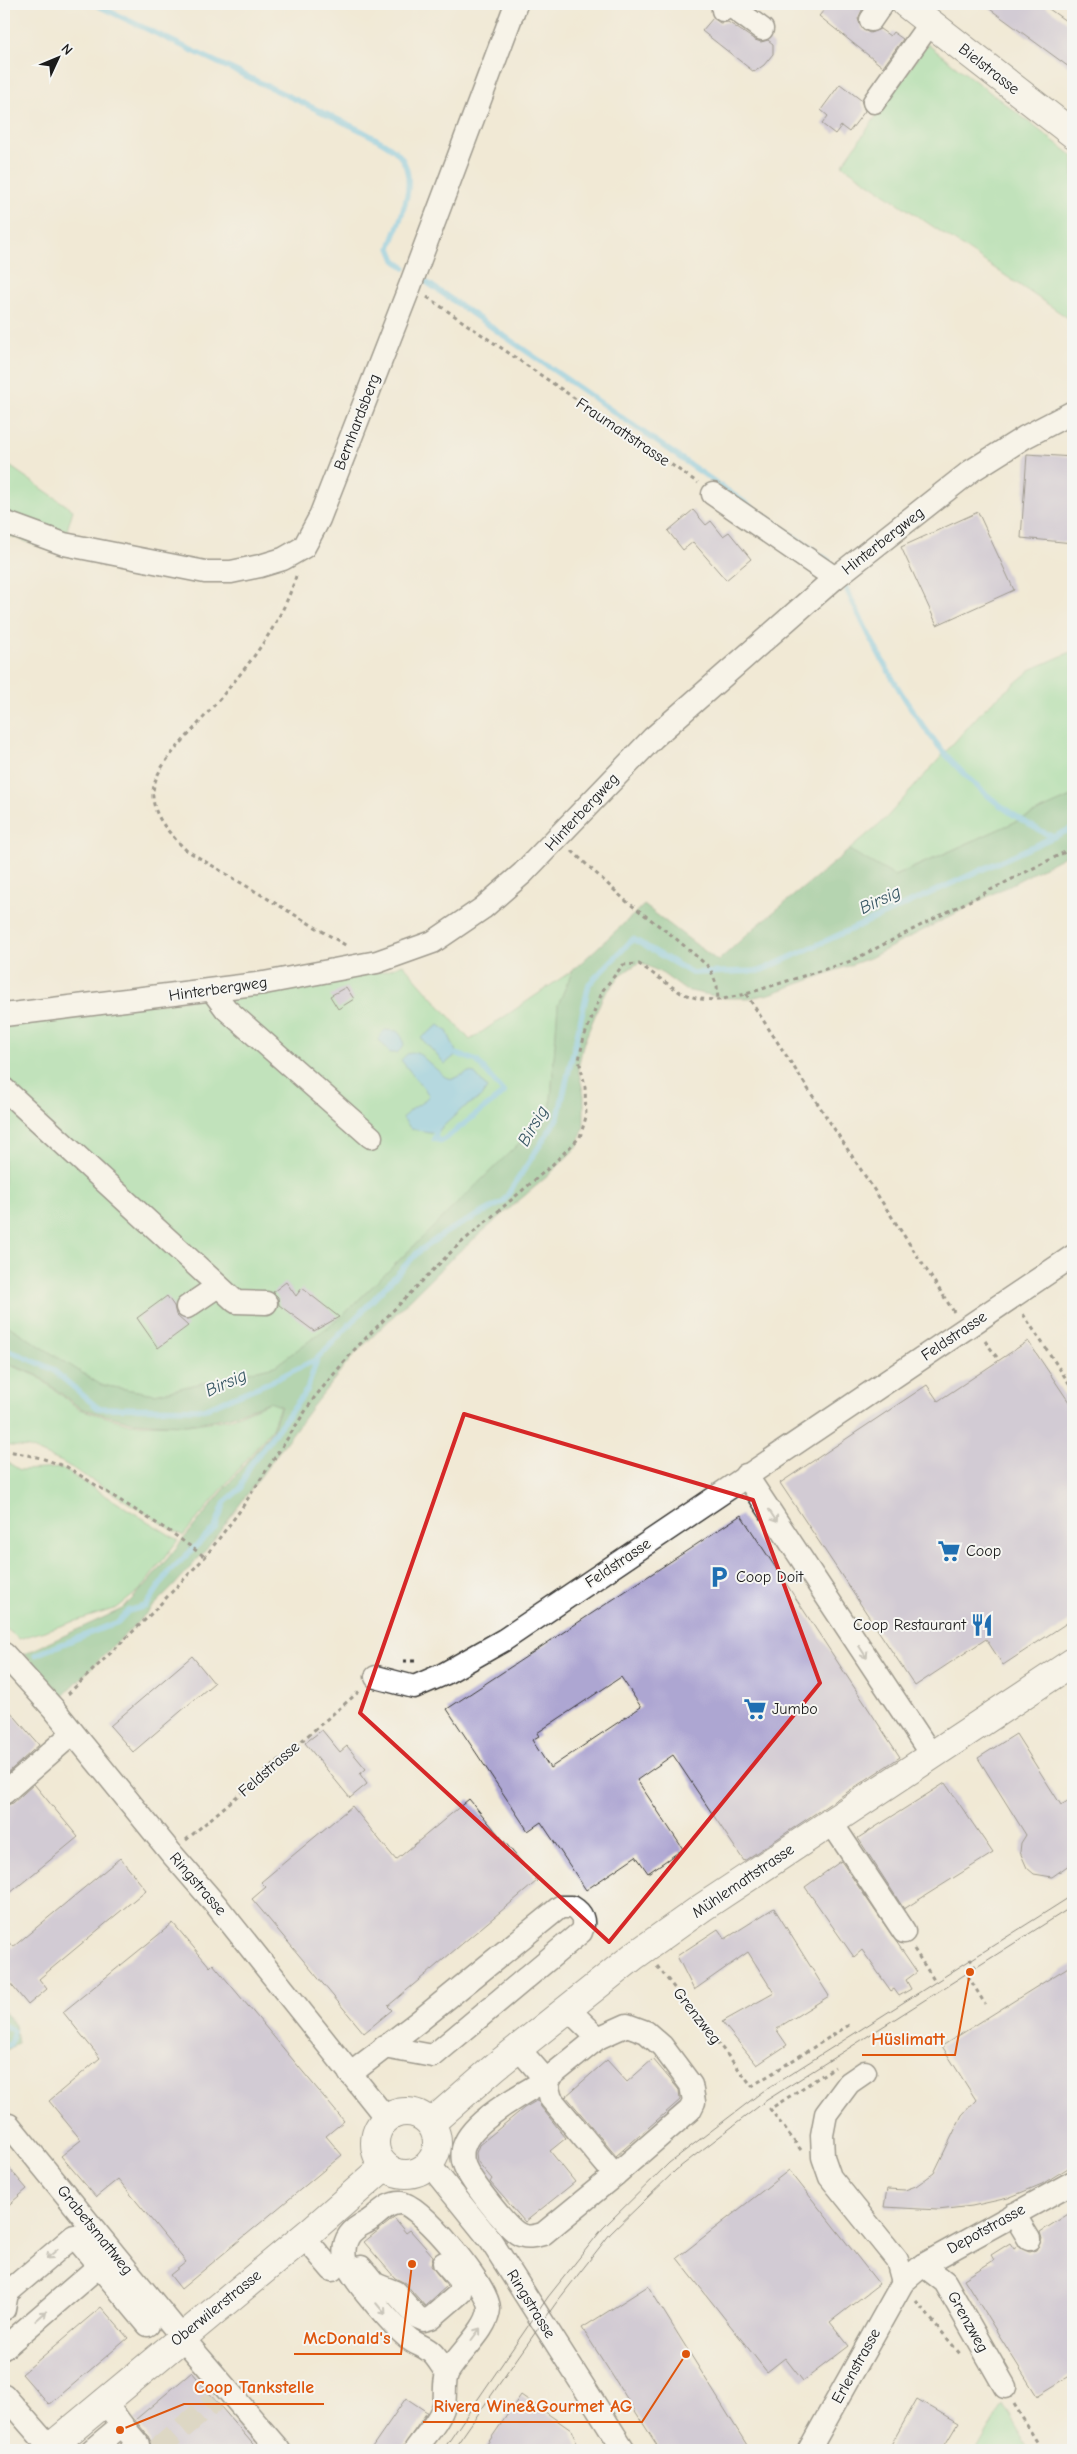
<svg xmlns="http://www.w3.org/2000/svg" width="1077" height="2454" font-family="'Comic Neue',sans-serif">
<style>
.green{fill:#88da9b;stroke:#527b5c}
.forest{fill:#6eba83;stroke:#456b50}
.water{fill:#6dc4ea;stroke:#447083}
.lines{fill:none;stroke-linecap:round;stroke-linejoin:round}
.stream{stroke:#6dc4ea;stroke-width:5.5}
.building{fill:#ada6d2;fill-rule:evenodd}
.minor-tunnel{stroke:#c6c0b0;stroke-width:22;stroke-dasharray:22 11;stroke-linecap:butt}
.minor-casing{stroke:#3c3b38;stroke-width:25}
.major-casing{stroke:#3c3b38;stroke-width:30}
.path{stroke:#3c3b38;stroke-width:3;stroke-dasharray:4 4;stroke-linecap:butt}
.minor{stroke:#fff;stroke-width:22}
.major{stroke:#fff;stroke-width:28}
.tram{stroke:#1c1c1c;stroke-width:1}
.oneway{stroke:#999}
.marked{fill:none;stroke:#d62828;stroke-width:4;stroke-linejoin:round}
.labels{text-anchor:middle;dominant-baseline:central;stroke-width:4;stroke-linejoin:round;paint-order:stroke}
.street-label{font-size:16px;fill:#1c1c1c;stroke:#f6f6f2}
.poi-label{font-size:16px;fill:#1c1c1c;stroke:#f6f6f2;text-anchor:start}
.water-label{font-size:18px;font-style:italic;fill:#385764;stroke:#f6f6f2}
.leader{fill:none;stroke:#de560d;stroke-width:2}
.callout-dot{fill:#de560d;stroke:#f6f6f2;stroke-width:2}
.callout-label{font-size:18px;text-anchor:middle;font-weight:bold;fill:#de560d;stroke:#f6f6f2;stroke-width:4;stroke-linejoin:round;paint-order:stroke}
</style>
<rect width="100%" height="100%" fill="#f6f6f2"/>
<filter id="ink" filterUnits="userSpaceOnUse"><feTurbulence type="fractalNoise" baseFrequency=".02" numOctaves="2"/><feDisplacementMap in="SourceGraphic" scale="10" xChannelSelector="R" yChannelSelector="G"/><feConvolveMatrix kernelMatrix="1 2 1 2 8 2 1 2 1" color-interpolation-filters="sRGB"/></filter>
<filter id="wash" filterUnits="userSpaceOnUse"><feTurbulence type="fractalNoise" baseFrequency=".0096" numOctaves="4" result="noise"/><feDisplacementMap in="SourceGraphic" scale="20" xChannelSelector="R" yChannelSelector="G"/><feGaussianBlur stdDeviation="1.12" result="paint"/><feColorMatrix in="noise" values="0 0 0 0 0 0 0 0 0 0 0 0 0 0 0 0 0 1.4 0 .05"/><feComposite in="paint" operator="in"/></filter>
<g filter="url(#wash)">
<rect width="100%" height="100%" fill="#f1e9d5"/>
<g class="green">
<path d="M927,44L1073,156V316L1071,320L842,165Z"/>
<path d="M4,462L73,510L67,530L53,551L4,534Z"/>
<path d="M1073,651V796L894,876L849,850L886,818L985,708L1032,669Z"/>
<path d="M403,964L470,1040L573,970L558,1005L550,1113L339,1319L275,1366L155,1394L101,1385L4,1323V1022L262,991L385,971Z"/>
<path d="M4,1363L37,1376L79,1409L130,1424L188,1425L230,1419L270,1402L280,1406L271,1430L183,1536L62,1462L29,1448L4,1445Z"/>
<path d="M4,1460L20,1470L61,1468L178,1540L141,1589L117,1608L19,1639L4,1627Z"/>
<path d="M1003,2405L1028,2446L1031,2450H977Z"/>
</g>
<g class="forest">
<path d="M1073,796V852L870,958L770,994L750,998H724L685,990L663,974L640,962L622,974L602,998L583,1045L578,1069L584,1095V1126L578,1146L549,1175L453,1257L353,1356L312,1407L206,1550L171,1589L63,1696L24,1654L122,1609L145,1586L272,1431L281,1406L269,1402L229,1417L185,1425L131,1422L80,1408L37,1375L4,1362V1323L101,1385L155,1394L275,1366L339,1319L550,1113L558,1005L573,970L644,905L718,961L753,929L849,850L895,876Z"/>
<path d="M4,2011L15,2025L18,2043L4,2052Z"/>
</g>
<g class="water">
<path d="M439,1025L447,1031L457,1054L445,1064L421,1038Z"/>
<path d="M385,1030L397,1031L402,1037L404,1046L397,1053H390L379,1040L380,1035Z"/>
<path d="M417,1052L445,1077L453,1079L469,1072L474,1073L487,1088L480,1098L463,1108L436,1133L411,1129L403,1118C410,1107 422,1106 429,1095L401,1060L407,1054Z"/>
</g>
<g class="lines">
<g class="stream">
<path d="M94,4L360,130C371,136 384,142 394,150C424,175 399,219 390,248L395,260L405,268"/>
<path d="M422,279L829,561"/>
<path d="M845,586C894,689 945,786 1053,837"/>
<path d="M436,1133L434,1139L442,1141L504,1093L477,1061L457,1054"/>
<path d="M4,1348L52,1369L98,1408L204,1409L270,1382L317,1359L419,1251L448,1231L503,1202L558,1117L589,984L633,939L692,973L760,971L1073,828"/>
<path d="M35,1655L118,1622L128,1611L146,1606L169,1572L215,1528L225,1502L240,1489L249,1467L307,1390L317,1359"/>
<path d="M4,2025L14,2031L10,2045L4,2046"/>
</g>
</g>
<g id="blocks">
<g class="building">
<path d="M829,4H857L863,8L858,19L863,30L870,33L880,29L890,36L893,32L903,39L883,67L819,16Z"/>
<path d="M983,4H1042L1073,26V70Z"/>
<path d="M713,18L720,23L728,22L755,40L761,42L768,40L773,44V54L764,65L754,72L702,31Z"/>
<path d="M840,84L861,100L865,111L849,132L841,126L835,134L822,124L828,116L821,110Z"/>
<path d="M1027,454L1073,457V543L1021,538Z"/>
<path d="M693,510L706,525L711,521L723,536L729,532L751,559L726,580L693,542L683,550L668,531Z"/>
<path d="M978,512L1014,590L937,625L901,547Z"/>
<path d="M346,987L354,999L338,1009L330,996Z"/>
<path d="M286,1282L296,1296L302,1288L339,1317L314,1331L279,1305L278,1297L273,1292Z"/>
<path d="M167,1296L174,1306L176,1315L188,1326L158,1348L137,1318Z"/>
<path d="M1028,1341L1073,1408V1619L1003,1665L986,1639L915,1686L780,1483L927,1385L938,1401Z"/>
<path d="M741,1515L900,1757L744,1861L673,1755L637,1780L683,1849L648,1873L636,1856L586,1890L541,1822L528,1831L447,1709ZM621,1677L641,1707L550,1768L532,1740L539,1736L537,1733Z"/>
<path d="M192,1656L214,1683L133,1752L110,1726Z"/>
<path d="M4,1704L39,1745L4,1776Z"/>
<path d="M322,1730L340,1752L347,1746L366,1769L360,1774L367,1784L350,1798L305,1743Z"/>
<path d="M1016,1734L1061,1805L1073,1798V1862L1052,1877L1034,1874L1027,1868L1020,1852L1021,1843L1026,1835L978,1758Z"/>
<path d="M945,1783L993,1853L904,1909L858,1838Z"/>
<path d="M34,1784L78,1837L4,1898V1806L13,1803Z"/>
<path d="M469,1799L537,1881L388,2006L392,2010L364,2033L252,1899L266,1887L261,1882L352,1806L396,1860Z"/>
<path d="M120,1858L146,1890L39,1979L47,1989L28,2005L4,1976V1937L13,1947Z"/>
<path d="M841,1861L917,1972L906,1980L911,1989L899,1996L894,1989L891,1991L862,1950L854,1957L805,1887Z"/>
<path d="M774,1908L829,1996L776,2029L787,2045L757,2065L722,2022L774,1993L748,1952L694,1990L677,1956L718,1929L725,1939Z"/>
<path d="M173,1923L210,1967L213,1964L344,2121L326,2136L342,2155L181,2289L170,2275L186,2262L118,2179L96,2197L61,2156L81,2140L49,2101L100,2058L63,2012Z"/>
<path d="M1073,1964V2165L1042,2184L1008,2198L972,2206L938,2210L884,2207L887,2189L905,2190L916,2186L934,2173L962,2115L976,2100L942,2046Z"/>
<path d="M653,2059L679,2090L680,2100L616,2156L566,2096L607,2060L627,2082Z"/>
<path d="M538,2100L541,2107L566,2138L550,2151L575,2182L525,2222L490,2182L492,2179L477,2161L476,2153L479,2145L524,2108Z"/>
<path d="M4,2162L27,2189L4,2209Z"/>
<path d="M789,2170L879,2284L830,2322L849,2346L803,2381L785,2358L767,2372L677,2258Z"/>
<path d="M1073,2211V2374L1037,2396L964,2279L994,2260L991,2255L1010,2243L1014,2249L1018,2246L1029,2252L1036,2250L1042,2239L1040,2232Z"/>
<path d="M394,2218L406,2233L410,2230L433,2256L431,2266L447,2286L425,2306L405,2283L395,2278L364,2242Z"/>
<path d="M648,2286L750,2450H660L582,2328Z"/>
<path d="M101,2307L128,2338L49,2405L22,2374Z"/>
<path d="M192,2372L215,2400L258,2450H149L151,2442L148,2436L135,2420Z"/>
<path d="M521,2395L571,2430L580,2450H483Z"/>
<path d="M406,2398L427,2412L401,2450H370Z"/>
<path d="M917,2399L958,2423L942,2450H888Z"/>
</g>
</g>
</g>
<g filter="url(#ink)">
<use href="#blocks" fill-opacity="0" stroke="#3c3b38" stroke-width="1"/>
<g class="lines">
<path class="minor-tunnel" d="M157,2450L215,2400"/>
<defs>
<g id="minor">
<path d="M723,10L728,4L762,29"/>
<path d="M871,20L882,4"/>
<path d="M874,102L930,23"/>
<path d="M713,494L835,578"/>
<path d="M4,522L64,544L205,572H231L260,566L283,559L304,547L319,519L410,286L516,4"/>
<path d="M212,990L226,1009L371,1137"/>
<path d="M4,1015L264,983L377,962L433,942L483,908L523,873L653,738L835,578L971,471L1025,437L1073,412"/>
<path d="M4,1089L236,1302L266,1303"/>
<path d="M187,1307L218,1286"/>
<path d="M746,1475L932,1756"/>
<path d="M4,1654L53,1708L171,1853L217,1906L386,2118"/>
<path d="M376,1677L414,1687L444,1674L504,1640L1073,1256"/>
<path d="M4,1793L73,1733"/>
<path d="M831,1822L904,1932"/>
<path d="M598,2038L546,2080L551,2099L615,2175"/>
<path d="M518,2048L546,2080C525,2092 471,2121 464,2146C462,2150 462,2160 464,2164C468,2178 505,2225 517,2233C526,2239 534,2236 543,2234L615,2175L690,2110L694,2102L691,2085L662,2046L646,2032L627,2025L598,2038L567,2008"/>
<path d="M865,2072L849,2083L826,2114L822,2135L823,2157L830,2177L897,2260L903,2282"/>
<path d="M350,2074L418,2022L560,1907H572C582,1913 586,1921 581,1932L433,2056L384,2047"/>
<path d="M9,2125L181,2336L279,2450"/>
<path d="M429,2164L491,2241L624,2450"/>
<path d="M1014,2214L1029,2239"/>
<path d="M304,2237L332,2270"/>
<path d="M923,2265L945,2282L1005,2387"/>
<path d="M361,2267L375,2284L395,2292L417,2317L424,2320L431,2318L460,2293V2281L444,2263"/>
<path d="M4,2309L7,2293L74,2236L148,2325"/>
<path d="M4,2348L99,2266"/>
<path d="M4,2395L52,2450"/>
<path d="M122,2425L138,2444L131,2450"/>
<path d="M92,2450L122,2425L104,2400"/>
<path d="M415,2450C424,2437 440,2421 444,2405C446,2395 443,2381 448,2372C458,2354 488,2329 489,2309C490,2288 421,2205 401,2203C386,2202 377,2217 365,2223C350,2230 342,2241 345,2259C347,2275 395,2327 408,2338C415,2344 424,2346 431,2352C437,2357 442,2367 447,2373"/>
<path d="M809,2450L903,2282L923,2265L1073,2182"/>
</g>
<g id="major">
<path d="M906,4L1073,134"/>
<circle cx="406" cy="2143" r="31"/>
<path d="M431,2123L496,2066L634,1956L703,1907L1073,1662"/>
<path d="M47,2450L312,2230L385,2166"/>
</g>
</defs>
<use href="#minor" class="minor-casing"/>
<use href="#major" class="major-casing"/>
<g class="path">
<path d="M427,297L698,483"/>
<path d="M296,576C279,633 236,680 198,724C183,742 162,760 155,782C146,810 168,832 186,850L347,946"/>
<path d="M572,851L626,901L674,937L710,968L717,986L718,1000"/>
<path d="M746,994L954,1312"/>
<path d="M1023,1314L1073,1389"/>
<path d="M985,1341L999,1360"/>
<path d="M4,1450L41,1458L67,1467L172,1533L205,1557"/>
<path d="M403,1661H419"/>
<path d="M68,1694L148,1617L205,1557L239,1512L314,1398L354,1350L455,1248L551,1166L580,1137L586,1117L585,1086L579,1060L584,1037L603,990L623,965L639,964L681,993L699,999L718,1000L746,994L851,961L1073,848"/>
<path d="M186,1840L362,1689"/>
<path d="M914,1949L934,1980"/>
<path d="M970,1958L977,1971"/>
<path d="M657,1966L752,2086L849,2025"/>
<path d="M968,1976L985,2004"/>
<path d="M801,2150L770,2109L835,2067"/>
<path d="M916,2301L961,2355"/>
<path d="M1014,2404L1042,2450"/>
</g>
<use href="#minor" class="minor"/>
<use href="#major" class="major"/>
<g class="tram">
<path d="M443,2450L548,2297L603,2228L669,2163L762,2092L1073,1895"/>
<path d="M453,2450L556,2303L610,2234L676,2170L767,2100L1073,1906"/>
</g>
</g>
<defs><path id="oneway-shaft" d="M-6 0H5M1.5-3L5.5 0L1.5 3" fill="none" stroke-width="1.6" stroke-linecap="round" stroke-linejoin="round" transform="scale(1.25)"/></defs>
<g class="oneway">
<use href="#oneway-shaft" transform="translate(773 1516) rotate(57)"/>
<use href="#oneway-shaft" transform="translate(863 1652) rotate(57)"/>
<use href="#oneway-shaft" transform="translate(52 2254) rotate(140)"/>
<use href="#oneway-shaft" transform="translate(381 2309) rotate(50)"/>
<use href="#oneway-shaft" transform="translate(41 2316) rotate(-41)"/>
<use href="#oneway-shaft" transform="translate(476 2334) rotate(-53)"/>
</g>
</g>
<path d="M0 0H1077V2454H0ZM464,1414L753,1500L820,1683L609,1942L360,1713Z" fill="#f1e9d5" fill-opacity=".55" fill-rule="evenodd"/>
<path class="marked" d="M464,1414L753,1500L820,1683L609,1942L360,1713Z"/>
<defs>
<symbol id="supermarket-bare" viewBox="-9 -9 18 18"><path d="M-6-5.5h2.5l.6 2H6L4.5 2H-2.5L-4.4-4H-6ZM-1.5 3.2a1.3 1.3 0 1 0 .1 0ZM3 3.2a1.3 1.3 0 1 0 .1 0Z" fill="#1f6fb2" stroke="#f6f6f2" stroke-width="2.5" paint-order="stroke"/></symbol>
<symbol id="parking-bare" viewBox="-9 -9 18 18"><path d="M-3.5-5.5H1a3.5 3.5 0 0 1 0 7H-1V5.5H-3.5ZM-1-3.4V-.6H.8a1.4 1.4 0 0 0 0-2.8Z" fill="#1f6fb2" stroke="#f6f6f2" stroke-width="2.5" paint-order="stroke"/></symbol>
<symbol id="restaurant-bare" viewBox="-9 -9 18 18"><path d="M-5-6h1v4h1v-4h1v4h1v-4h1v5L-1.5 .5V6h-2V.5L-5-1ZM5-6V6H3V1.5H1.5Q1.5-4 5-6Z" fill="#1f6fb2" stroke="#f6f6f2" stroke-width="2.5" paint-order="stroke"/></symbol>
</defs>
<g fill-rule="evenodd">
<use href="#supermarket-bare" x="933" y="1535" width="32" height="32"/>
<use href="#parking-bare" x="703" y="1561" width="32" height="32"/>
<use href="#restaurant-bare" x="966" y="1609" width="32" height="32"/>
<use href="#supermarket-bare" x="739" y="1693" width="32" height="32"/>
</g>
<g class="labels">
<g class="street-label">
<text transform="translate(989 69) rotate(38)">Bielstrasse</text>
<text transform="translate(357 422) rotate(-69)">Bernhardsberg</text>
<text transform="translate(623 432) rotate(34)">Fraumattstrasse</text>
<text transform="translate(883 541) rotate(-38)">Hinterbergweg</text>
<text transform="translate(582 812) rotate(-47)">Hinterbergweg</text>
<text transform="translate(218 989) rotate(-8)">Hinterbergweg</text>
<text transform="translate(954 1336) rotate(-34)">Feldstrasse</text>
<text transform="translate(618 1563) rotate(-34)">Feldstrasse</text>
<text transform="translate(269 1769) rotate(-41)">Feldstrasse</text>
<text transform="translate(743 1881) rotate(-34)">Mühlemattstrasse</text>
<text transform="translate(198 1884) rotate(49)">Ringstrasse</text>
<text transform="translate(697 2016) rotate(52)">Grenzweg</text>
<text transform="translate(986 2229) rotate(-29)">Depotstrasse</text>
<text transform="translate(95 2230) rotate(51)">Grabetsmattweg</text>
<text transform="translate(531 2304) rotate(58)">Ringstrasse</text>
<text transform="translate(216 2308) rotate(-39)">Oberwilerstrasse</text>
<text transform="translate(968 2322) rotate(61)">Grenzweg</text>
<text transform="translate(856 2366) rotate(-61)">Erlenstrasse</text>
</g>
<g class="poi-label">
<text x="966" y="1551">Coop</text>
<text x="736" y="1577">Coop Doit</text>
<text x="966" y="1625" text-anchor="end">Coop Restaurant</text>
<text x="772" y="1709">Jumbo</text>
</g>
<g class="water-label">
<text transform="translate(880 900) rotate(-25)">Birsig</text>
<text transform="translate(533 1126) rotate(-60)">Birsig</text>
<text transform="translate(226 1383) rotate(-24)">Birsig</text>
</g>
</g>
<path class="leader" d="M970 1972L955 2055H862M412 2264L401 2354H294M120 2430L184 2404H324M686 2354L642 2422H423"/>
<g class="callout-dot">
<circle cx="970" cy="1972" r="5"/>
<circle cx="412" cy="2264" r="5"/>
<circle cx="120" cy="2430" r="5"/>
<circle cx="686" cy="2354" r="5"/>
</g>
<g class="callout-label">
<text x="908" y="2045">Hüslimatt</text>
<text x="347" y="2344">McDonald's</text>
<text x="254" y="2393">Coop Tankstelle</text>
<text x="533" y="2412">Rivera Wine&amp;Gourmet AG</text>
</g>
<rect width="1077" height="2454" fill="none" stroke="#f6f6f2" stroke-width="20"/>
<g transform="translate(58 58) rotate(46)" stroke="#f6f6f2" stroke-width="4" paint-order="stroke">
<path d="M0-4L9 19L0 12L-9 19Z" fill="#1c1c1c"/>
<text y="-8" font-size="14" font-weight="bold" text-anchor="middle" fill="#1c1c1c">N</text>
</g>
</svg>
